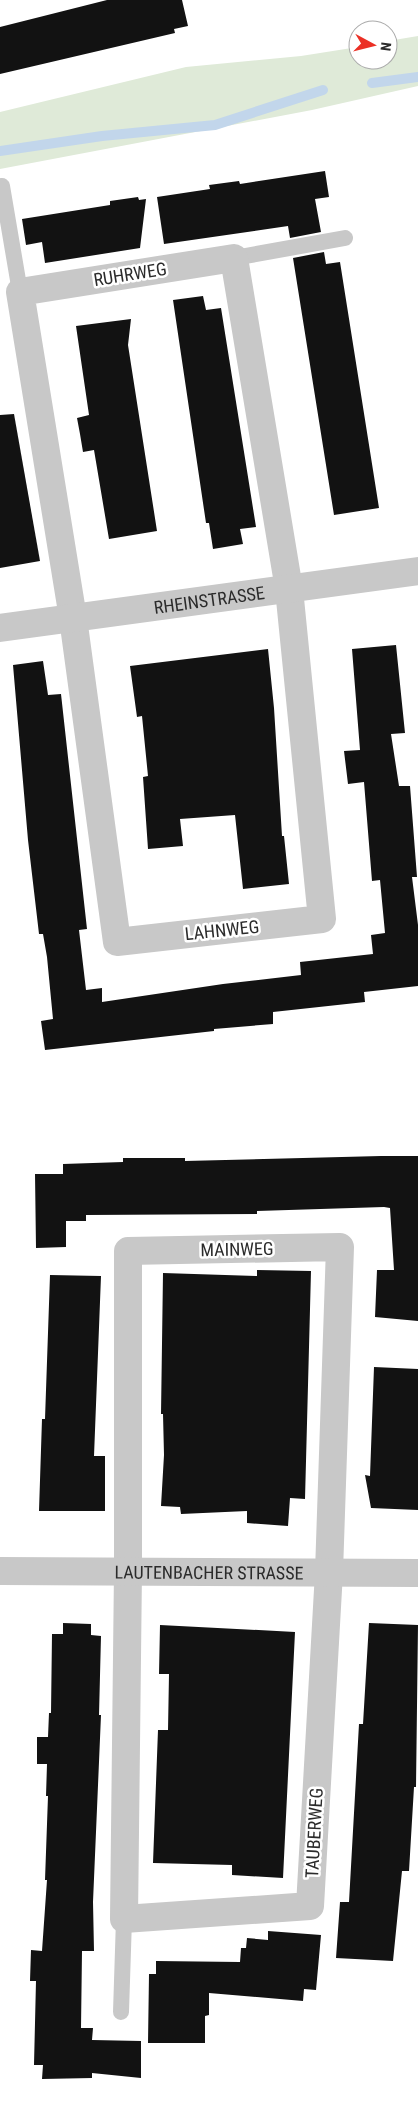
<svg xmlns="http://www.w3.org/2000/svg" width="418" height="2122" font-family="'Roboto Condensed',sans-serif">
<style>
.green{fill:#dfead8}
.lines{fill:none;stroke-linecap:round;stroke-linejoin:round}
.stream{stroke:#c2d6eb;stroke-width:10}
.building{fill:#121212}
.service{stroke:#c8c8c8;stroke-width:16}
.minor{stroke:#c8c8c8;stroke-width:28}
.labels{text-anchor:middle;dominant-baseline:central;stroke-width:5;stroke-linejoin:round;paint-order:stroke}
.street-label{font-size:18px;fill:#2b2b2b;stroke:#fff}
</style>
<rect width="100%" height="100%" fill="#fff"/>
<path class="green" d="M418,36V86L312,110L0,169V112L186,67L301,56L358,47V60H388V41Z"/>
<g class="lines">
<g class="stream">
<path d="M372,83L418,77"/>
<path d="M0,151L102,136L215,125L323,90"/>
</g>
</g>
<g class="building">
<path d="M107,0H182L188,26L174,29L175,33L0,74V27Z"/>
<path d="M325,171L329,197L315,199L321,232L290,238L288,226L164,244L157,197L210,189L209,185L239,181L240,184Z"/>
<path d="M138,197L139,200L146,199L140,248L45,263L42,242L26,245L22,219L110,205V201Z"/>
<path d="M324,252L326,264L340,262L379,508L334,515L293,258Z"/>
<path d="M203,296L206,310L221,308L256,527L240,529L243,544L213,549L209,523H206L173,300Z"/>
<path d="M131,319L128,345L157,531L109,539L94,450L83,452L80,434L77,418L89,415L76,326Z"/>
<path d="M14,414L40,561L0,568V415Z"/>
<path d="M396,645L405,733L391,734L399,786H410L417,877H412L418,925V986L364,992L365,1002L273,1012V1024L214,1029V1031L45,1050L41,1021L53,1019L47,957L43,934H39L28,840L13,665L43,661L48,695L61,694L87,929L79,930L86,990L102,988V1002L223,984L301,975L300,962L373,954L371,935L385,933L380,880L372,881L364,782L348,784L344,751L360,750L352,649Z"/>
<path d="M268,649L274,708L282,836H284L289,884L243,889L235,815L180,819L183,846L148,849L143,777L148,776L142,716L137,717L130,666Z"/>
<path d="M381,1156H418V1321L375,1317L377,1270H394L390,1208L384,1207L257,1211V1214L86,1215V1221H66V1247L36,1248L35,1174H63V1164L123,1162V1158H185V1161Z"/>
<path d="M257,1270L311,1271L305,1499L290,1498L288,1526L247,1523V1511L181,1514L180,1507L161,1506L164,1455L163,1414H161L163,1273L257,1276Z"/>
<path d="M50,1275L101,1276L94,1456H105V1511H39L42,1419H45Z"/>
<path d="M374,1367L418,1369V1510L371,1508L365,1475L370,1476Z"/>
<path d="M63,1623L91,1624V1635L101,1636L99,1715H101L93,1902L94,1951H82L81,2028H93L92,2040L141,2041V2078L92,2073V2078L42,2079L43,2065H34L36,1981H30L31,1950L42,1951L47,1880H45L48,1796H46L47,1764H37V1737H48L49,1713H51L52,1634H63Z"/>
<path d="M369,1623L418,1625L416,1787H414L409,1871H402L393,1961L336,1958L340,1902H349L359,1724H363Z"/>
<path d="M160,1625L295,1632L283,1878L232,1875V1865L153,1863L158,1730H168L169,1674H159Z"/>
<path d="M268,1931L321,1935L316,1990L304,1989L303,2001L209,1993V2015L205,2016V2043H148L149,1974H156V1961L240,1962L241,1948H246L247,1938L268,1940Z"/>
</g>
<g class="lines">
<g class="service">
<path d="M2,186L20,292"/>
<path d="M234,258L345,238"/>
<path d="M121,2012L124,1919"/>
</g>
<g class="minor">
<path d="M234,258L289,589L322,919L117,942L73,618L20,292Z"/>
<path id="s1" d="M0,628L418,571"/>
<path d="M340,1247L329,1572L310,1906L124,1919L128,1570V1251Z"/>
<path id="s2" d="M0,1571L418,1573"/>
</g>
</g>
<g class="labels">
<g class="street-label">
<text transform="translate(130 274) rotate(-9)">RUHRWEG</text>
<text stroke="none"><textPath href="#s1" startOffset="211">RHEINSTRASSE</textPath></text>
<text transform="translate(222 930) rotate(-6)">LAHNWEG</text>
<text transform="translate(237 1249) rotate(-1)">MAINWEG</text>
<text stroke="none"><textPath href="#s2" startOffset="209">LAUTENBACHER STRASSE</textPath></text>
<text transform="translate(314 1833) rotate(-87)">TAUBERWEG</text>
</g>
</g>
<g transform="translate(373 45) rotate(97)"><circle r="24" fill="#ffffff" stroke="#aaaaaa"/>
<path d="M0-4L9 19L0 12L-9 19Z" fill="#eb3025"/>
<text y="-8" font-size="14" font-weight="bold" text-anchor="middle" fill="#2b2b2b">N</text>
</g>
</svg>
